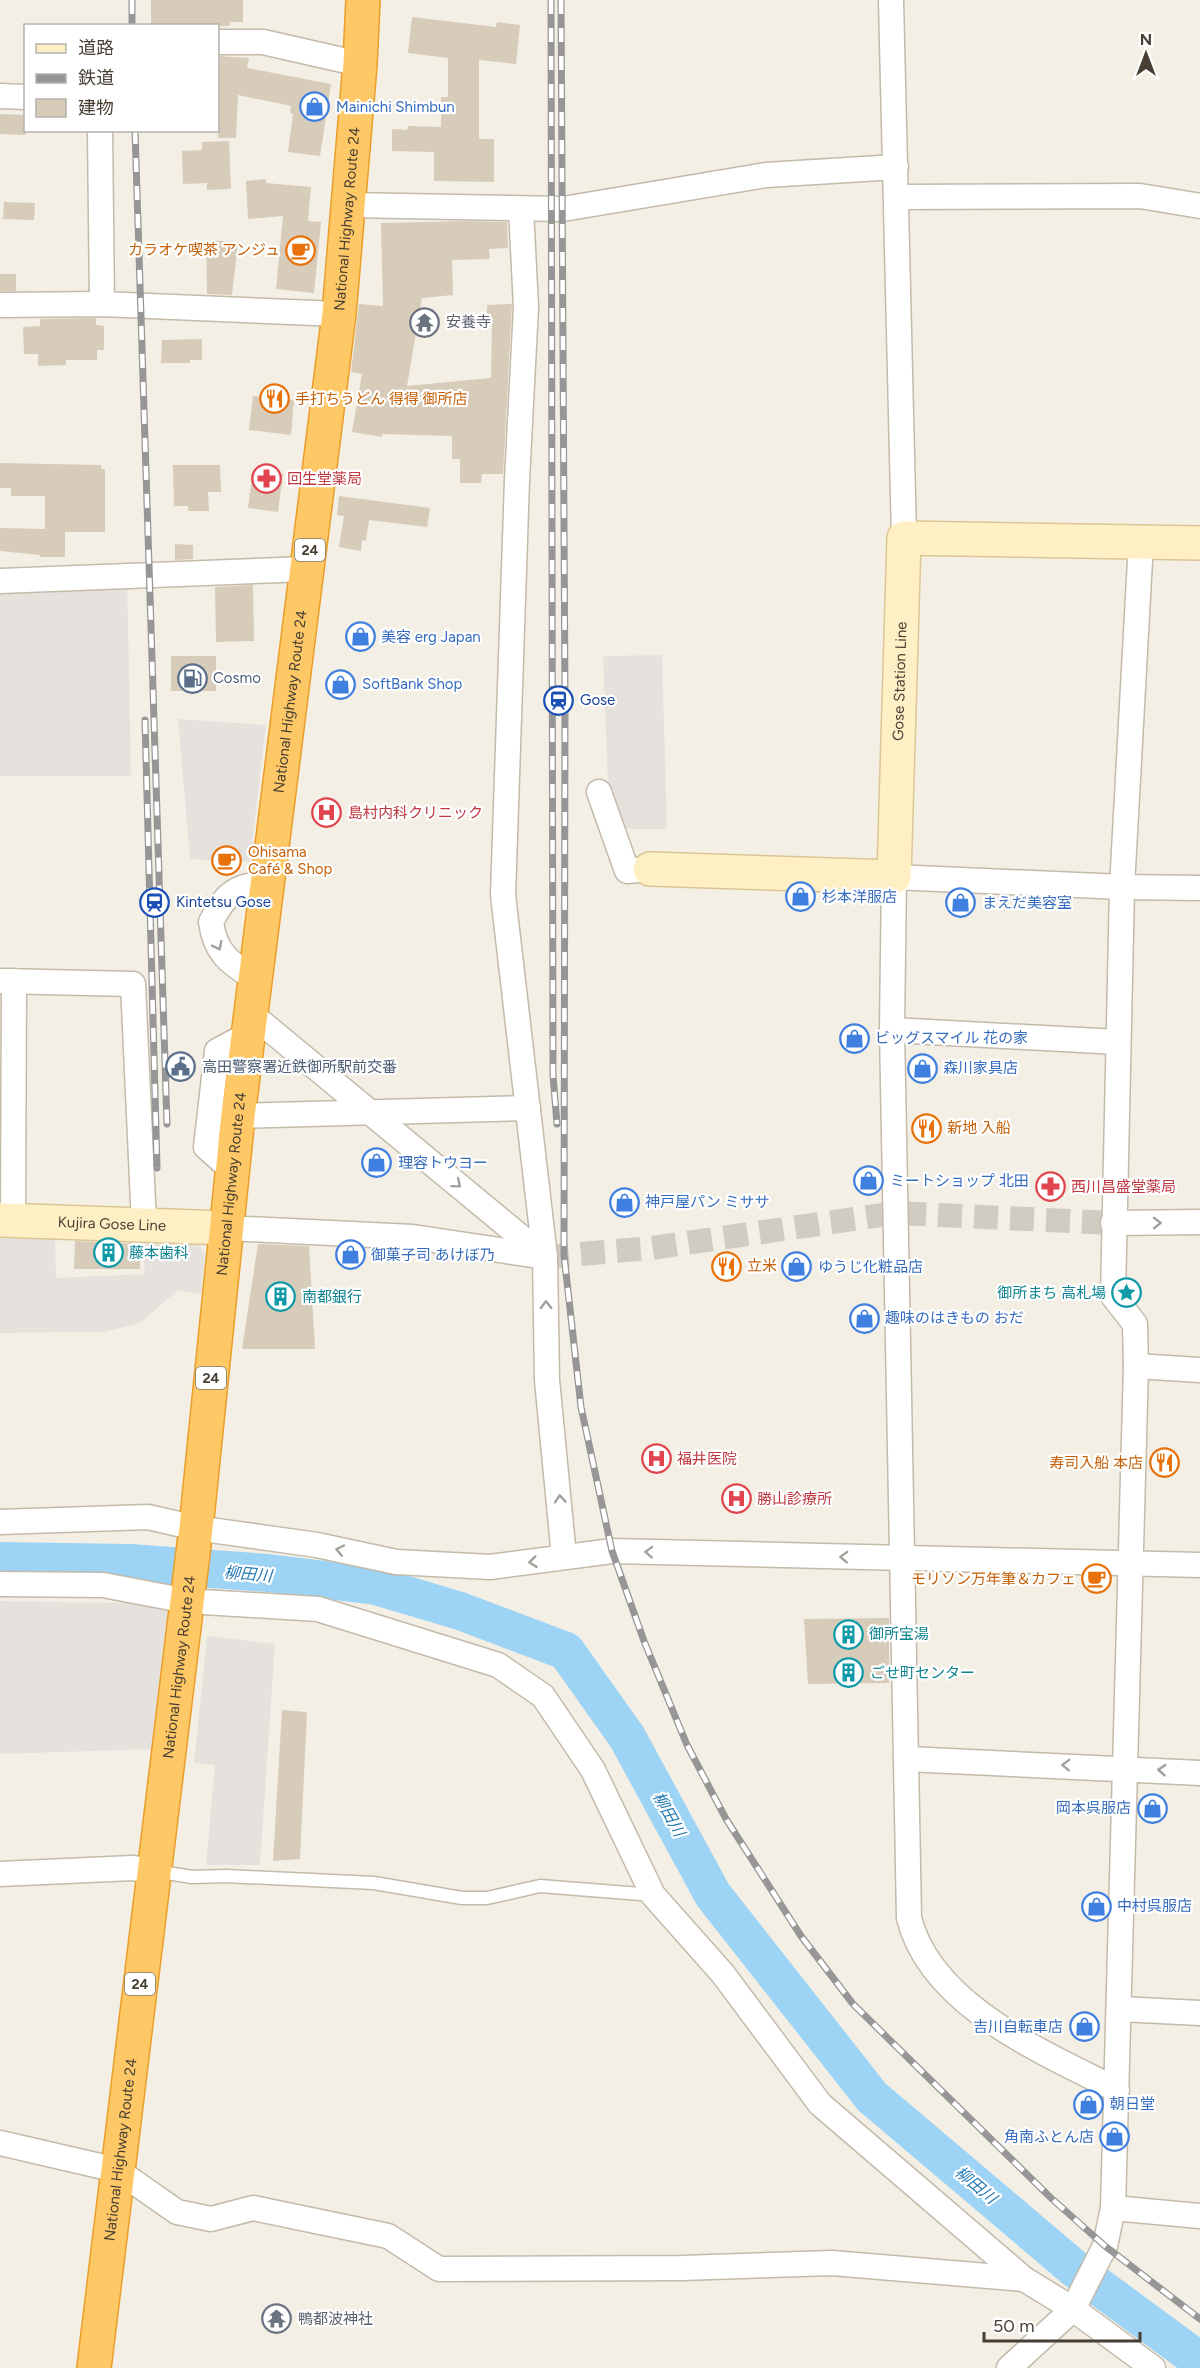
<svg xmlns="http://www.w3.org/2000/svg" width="1200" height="2368" font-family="Figtree,'Noto Sans JP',sans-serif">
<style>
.parking{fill:#e5e2de}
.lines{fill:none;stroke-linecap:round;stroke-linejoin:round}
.river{stroke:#9dd4f6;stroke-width:38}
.building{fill:#d7cbba}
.street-tunnel{stroke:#d1ccc2;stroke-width:24;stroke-dasharray:24 12;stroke-linecap:butt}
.lane-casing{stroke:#c3baaa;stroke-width:15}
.street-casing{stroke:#c3baaa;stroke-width:27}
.secondary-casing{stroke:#dbc693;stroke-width:36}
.highway-casing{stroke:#ea9e2a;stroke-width:36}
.lane{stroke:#fff;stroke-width:12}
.street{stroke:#fff;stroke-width:24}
.secondary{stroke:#ffefc5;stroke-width:33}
.highway{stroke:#ffc866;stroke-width:33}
.rail-casing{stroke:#969696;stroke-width:7}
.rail{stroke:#fff;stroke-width:4.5;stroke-dasharray:14;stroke-linecap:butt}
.oneway{stroke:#a39f9a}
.labels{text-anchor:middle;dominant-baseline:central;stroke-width:4.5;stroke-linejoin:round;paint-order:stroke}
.shield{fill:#fff;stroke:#7e7971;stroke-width:1.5}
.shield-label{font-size:14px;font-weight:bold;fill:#473f34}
.shop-label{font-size:15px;fill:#366cbe;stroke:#fff;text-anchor:start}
.street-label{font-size:15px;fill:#473f34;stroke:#fff}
.food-label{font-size:15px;fill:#c56008;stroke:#fff;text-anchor:start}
.worship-label{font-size:15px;fill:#5b616d;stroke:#fff;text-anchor:start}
.health-label{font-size:15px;fill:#be3a42;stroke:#fff;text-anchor:start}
.service-label{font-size:15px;fill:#4e5e75;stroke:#fff;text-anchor:start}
.transit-label{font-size:15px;fill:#164399;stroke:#fff;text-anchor:start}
.culture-label{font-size:15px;fill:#0d838f;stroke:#fff;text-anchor:start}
.water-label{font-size:16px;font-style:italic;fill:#247ab3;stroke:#fff}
</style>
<rect width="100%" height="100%" fill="#f4efe5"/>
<g class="parking">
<path d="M127,573L131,776H0V579Z"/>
<path d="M662,655L667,829H624L608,783L603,656Z"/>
<path d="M178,719L266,725L250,862L190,859Z"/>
<path d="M0,1221L55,1223L56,1278L144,1274L146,1237L193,1239L205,1253L201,1294L178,1290L140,1323L105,1332L0,1333Z"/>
<path d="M0,1601L172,1604L154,1749L0,1754Z"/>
<path d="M207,1636L275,1644L260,1865H206L215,1765L194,1763Z"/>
</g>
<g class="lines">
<path class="river" d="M0,1561L130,1563L268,1573L376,1586L460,1611L566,1651L627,1737L713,1895L872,2097L1075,2269L1200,2361"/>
</g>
<g class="building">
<path d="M151,0H243V22H230V26H151Z"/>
<path d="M412,17L496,27L497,22L520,25L516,64L479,60V139H494V182L434,181V152L392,151V129L407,130L408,126L441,127V97H448V58L408,53Z"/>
<path d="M218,56L249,58L247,68L331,84L320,156L288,152L293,114L290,113L291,106L238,95L236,138H218Z"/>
<path d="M0,114L26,115V135L0,134Z"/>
<path d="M229,141L231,189L207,190V183L183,184L182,151L202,150V142Z"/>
<path d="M266,179V183L311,187L308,221L321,222L314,293L276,289L283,216L248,219L246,181Z"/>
<path d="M4,202L35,203L34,220L3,219Z"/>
<path d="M468,221L507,222L508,248L489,249L490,259L452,260L453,295L422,298L407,386L491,378L492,323H487V305L512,304L503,474H482L481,483H460V459H452V436L382,434V437L352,432L362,374L351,372L359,304L383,306L381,223Z"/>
<path d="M206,240L238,242L232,295L207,294Z"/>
<rect x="0" y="274" width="16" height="17"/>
<path d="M96,318V325L104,326V350H97V360H66V365L38,366V354H24L23,327L40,326V319Z"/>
<path d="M202,339V360H190V363H161L162,340Z"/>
<path d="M253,396L294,400L291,435L249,430Z"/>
<path d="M0,463L101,465V469H105V532H65V557H40V555L0,551V528L45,529V496H11V488H0Z"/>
<path d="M173,465H220L221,492H208L209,511H188V506H174Z"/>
<path d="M253,470L283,474L278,512L248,508Z"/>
<path d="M339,496L430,508L427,527L369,520L366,541L362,540L361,551L339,547L344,516L337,515Z"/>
<path d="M175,544L193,545V559L175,560Z"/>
<path d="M253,585L254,641L216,642L215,587Z"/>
<rect x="171" y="656" width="45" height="35"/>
<path d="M75,1241L141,1244L140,1269H74Z"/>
<path d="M258,1244L309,1246L315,1349H242Z"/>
<path d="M889,1618V1683L808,1684L804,1619Z"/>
<path d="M282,1710L307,1712L300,1859L273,1861Z"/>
</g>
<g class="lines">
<path class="street-tunnel" d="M545,1257L651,1248L896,1213L1113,1223"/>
<defs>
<path id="lane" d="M155,1871L192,1877L226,1876L374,1883L462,1898H487L540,1886L653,1895"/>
<g id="street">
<path d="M891,0L904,538"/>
<path d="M218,42H263L360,64"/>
<path d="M0,96L26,97"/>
<path d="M100,130L102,304"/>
<path d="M897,197L1140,196L1200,206"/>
<path d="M349,205L563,209L766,175L896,167"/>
<path d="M521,209L526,307L517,480L503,895L545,1257L547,1380L564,1557"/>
<path d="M0,305L102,304L339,314"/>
<path d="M0,581L307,569"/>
<path d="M599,792L627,871L650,869"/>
<path d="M254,978C229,963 215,952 211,922C224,895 236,884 268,884"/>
<path d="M0,981L133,984L144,1224"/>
<path d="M250,1013L545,1257"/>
<path d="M892,1030L1118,1042"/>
<path d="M238,1116L528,1108"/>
<path d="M231,1169L206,1147L217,1051L247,1035"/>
<path d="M13,1220L14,981"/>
<path d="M1113,1223L1200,1222"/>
<path d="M226,1228L413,1237L545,1257"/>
<path d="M1136,1366L1200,1370"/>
<path d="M0,1522L148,1517L196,1528L317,1545L396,1562L490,1567L612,1551L1200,1565"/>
<path d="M0,1584L103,1585L187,1601L318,1609L498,1665L543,1696L593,1770L653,1895L723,1974L820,2104L1024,2279L1073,2309L1153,2368"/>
<path d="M907,1759L1200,1773"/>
<path d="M0,1874L132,1868L154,1871"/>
<path d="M1120,2009L1200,2013"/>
<path d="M1117,2090C1043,2052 931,2006 909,1918L892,1030L894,877L1122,887L1200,888"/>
<path d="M0,2143L117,2170L177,2212L211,2219L253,2208L388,2236L439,2269L682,2268L832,2263L1024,2279"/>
<path d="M1113,2208L1200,2216"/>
<path d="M1009,2368L1073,2309L1105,2246L1113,2208L1136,1366L1135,1324L1113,1296L1122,887L1141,542"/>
</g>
<g id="secondary">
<path id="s1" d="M650,869L894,877L904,538L1200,543"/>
<path id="s2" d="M0,1220L226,1228"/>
</g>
<g id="highway">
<path id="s3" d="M94,2368L196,1528L238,1116L339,314L360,64L363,0"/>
</g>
</defs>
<use href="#lane" class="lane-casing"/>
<use href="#street" class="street-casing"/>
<use href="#secondary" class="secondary-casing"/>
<use href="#highway" class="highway-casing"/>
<use href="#lane" class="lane"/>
<use href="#street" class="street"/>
<use href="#secondary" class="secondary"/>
<use href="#highway" class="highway"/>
<defs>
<g id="rail">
<path d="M132,0V26"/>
<path d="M551,0L553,1075L557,1124"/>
<path d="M561,0L565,700L564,1255L581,1407L612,1551L644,1641L687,1745L726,1819L801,1936L853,2004L1051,2198L1105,2246L1200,2319"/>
<path d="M135,130L167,1124"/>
<path d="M145,720L157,1168"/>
</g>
</defs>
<use href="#rail" class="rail-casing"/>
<use href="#rail" class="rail"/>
</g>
<defs><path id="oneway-chevron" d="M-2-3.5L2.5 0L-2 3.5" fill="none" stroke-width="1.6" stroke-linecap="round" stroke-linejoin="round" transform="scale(1.5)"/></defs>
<g class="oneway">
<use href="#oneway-chevron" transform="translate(218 946) rotate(63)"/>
<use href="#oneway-chevron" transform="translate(457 1184) rotate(40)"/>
<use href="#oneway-chevron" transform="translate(1157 1223) rotate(-1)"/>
<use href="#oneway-chevron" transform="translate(546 1305) rotate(-91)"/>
<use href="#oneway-chevron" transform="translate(560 1499) rotate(-94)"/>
<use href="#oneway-chevron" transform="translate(340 1550) rotate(-168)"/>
<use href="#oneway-chevron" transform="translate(649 1552) rotate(-178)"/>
<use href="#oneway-chevron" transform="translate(844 1557) rotate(-178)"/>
<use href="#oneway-chevron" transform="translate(533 1562) rotate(173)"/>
<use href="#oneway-chevron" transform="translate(1066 1765) rotate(-178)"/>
<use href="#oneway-chevron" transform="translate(1162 1770) rotate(-176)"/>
</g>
<defs>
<symbol id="shop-ring" viewBox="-11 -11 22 22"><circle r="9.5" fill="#fff" stroke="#3f7fe0" stroke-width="1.5"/><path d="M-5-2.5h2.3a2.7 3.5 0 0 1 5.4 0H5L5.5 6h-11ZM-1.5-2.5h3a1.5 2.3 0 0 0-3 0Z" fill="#3f7fe0"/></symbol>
<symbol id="cafe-ring" viewBox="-11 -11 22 22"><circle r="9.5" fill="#fff" stroke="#e8710a" stroke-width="1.5"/><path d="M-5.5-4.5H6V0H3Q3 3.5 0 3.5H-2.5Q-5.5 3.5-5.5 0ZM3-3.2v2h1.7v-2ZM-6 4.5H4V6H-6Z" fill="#e8710a"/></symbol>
<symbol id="temple-ring" viewBox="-11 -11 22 22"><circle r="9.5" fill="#fff" stroke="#6b7280" stroke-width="1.5"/><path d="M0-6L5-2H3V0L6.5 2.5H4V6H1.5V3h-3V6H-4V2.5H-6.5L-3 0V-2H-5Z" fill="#6b7280"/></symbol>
<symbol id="restaurant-ring" viewBox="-11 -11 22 22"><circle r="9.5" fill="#fff" stroke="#e8710a" stroke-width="1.5"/><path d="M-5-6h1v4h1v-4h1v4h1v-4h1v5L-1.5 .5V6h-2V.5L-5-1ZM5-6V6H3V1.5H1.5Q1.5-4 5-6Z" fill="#e8710a"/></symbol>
<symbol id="pharmacy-ring" viewBox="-11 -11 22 22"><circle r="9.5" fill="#fff" stroke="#e0444e" stroke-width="1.5"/><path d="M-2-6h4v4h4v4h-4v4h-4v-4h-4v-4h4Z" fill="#e0444e"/></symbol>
<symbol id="fuel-ring" viewBox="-11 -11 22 22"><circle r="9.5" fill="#fff" stroke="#5c6f8a" stroke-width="1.5"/><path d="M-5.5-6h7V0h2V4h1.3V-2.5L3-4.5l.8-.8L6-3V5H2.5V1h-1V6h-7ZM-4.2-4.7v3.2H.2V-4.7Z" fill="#5c6f8a"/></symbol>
<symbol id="station-ring" viewBox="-11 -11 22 22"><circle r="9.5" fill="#fff" stroke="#1a4fb4" stroke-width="1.5"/><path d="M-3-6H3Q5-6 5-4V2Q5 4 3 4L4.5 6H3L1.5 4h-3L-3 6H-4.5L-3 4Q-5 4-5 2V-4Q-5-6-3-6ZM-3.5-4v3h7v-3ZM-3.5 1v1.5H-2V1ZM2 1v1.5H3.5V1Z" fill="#1a4fb4"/></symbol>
<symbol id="hospital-ring" viewBox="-11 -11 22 22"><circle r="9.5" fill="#fff" stroke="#e0444e" stroke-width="1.5"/><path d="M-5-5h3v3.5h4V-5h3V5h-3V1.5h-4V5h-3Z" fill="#e0444e"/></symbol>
<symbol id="civic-ring" viewBox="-11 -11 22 22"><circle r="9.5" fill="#fff" stroke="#5c6f8a" stroke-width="1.5"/><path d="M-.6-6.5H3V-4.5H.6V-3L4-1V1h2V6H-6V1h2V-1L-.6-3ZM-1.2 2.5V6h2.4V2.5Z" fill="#5c6f8a"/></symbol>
<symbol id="building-ring" viewBox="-11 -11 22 22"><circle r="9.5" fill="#fff" stroke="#0f9aa8" stroke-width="1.5"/><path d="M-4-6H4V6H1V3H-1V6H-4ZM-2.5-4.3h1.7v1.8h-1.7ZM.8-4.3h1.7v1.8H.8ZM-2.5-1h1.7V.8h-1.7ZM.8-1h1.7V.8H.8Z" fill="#0f9aa8"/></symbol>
<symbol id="sight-ring" viewBox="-11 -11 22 22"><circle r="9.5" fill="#fff" stroke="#0f9aa8" stroke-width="1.5"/><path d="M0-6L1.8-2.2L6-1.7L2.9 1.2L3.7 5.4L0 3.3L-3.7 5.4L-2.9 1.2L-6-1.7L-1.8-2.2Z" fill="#0f9aa8"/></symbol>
</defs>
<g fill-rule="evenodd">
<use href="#shop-ring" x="298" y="90" width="33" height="33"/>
<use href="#cafe-ring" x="284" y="234" width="33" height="33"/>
<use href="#temple-ring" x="408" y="306" width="33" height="33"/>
<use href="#restaurant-ring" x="258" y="382" width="33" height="33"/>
<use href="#pharmacy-ring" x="250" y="462" width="33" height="33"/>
<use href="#shop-ring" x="344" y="620" width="33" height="33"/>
<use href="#fuel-ring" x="176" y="662" width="33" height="33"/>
<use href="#shop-ring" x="324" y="668" width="33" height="33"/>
<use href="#station-ring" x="542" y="684" width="33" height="33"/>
<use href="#hospital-ring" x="310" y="796" width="33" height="33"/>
<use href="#cafe-ring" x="210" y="844" width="33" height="33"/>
<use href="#shop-ring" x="784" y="880" width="33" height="33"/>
<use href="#station-ring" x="138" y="886" width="33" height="33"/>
<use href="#shop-ring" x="944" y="886" width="33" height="33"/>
<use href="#shop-ring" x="838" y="1022" width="33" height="33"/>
<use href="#civic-ring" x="164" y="1050" width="33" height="33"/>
<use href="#shop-ring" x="906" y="1052" width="33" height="33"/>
<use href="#restaurant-ring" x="910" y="1112" width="33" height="33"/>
<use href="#shop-ring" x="360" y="1146" width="33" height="33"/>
<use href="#shop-ring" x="852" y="1164" width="33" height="33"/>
<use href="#pharmacy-ring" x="1034" y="1170" width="33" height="33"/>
<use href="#shop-ring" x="608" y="1186" width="33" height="33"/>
<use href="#building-ring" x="92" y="1236" width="33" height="33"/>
<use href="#shop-ring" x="334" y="1238" width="33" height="33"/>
<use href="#restaurant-ring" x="710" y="1250" width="33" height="33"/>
<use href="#shop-ring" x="780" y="1250" width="33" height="33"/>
<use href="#sight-ring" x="1110" y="1276" width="33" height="33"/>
<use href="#building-ring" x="264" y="1280" width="33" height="33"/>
<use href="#shop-ring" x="848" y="1302" width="33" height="33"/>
<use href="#hospital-ring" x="640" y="1442" width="33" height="33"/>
<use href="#restaurant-ring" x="1148" y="1446" width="33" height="33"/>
<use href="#hospital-ring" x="720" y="1482" width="33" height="33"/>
<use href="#cafe-ring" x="1080" y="1562" width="33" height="33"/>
<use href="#building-ring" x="832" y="1618" width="33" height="33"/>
<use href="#building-ring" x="832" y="1656" width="33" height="33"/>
<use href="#shop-ring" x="1136" y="1792" width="33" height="33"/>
<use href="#shop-ring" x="1080" y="1890" width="33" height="33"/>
<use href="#shop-ring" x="1068" y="2010" width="33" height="33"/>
<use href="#shop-ring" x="1072" y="2088" width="33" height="33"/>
<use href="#shop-ring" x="1098" y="2120" width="33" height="33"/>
<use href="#temple-ring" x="260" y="2302" width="33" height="33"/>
</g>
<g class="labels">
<g class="shield">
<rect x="295" y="539" width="30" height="22" rx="4.5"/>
<rect x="196" y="1367" width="30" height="22" rx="4.5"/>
<rect x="125" y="1973" width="30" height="22" rx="4.5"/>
</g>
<g class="shield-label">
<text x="310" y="550">24</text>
<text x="211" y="1378">24</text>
<text x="140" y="1984">24</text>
</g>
<g class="shop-label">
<text x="336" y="107">Mainichi Shimbun</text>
<text x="381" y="637">美容 erg Japan</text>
<text x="362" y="684">SoftBank Shop</text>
<text x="822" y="897">杉本洋服店</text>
<text x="982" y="903">まえだ美容室</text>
<text x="875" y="1038">ビッグスマイル 花の家</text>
<text x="943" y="1068">森川家具店</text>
<text x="398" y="1163">理容トウヨー</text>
<text x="890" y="1181">ミートショップ 北田</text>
<text x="645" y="1202">神戸屋パン ミササ</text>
<text x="371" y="1255">御菓子司 あけぼ乃</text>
<text x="818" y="1267">ゆうじ化粧品店</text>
<text x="885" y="1318">趣味のはきもの おだ</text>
<text x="1131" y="1808" text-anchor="end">岡本呉服店</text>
<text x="1117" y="1906">中村呉服店</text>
<text x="1063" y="2027" text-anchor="end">吉川自転車店</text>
<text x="1110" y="2104">朝日堂</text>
<text x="1094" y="2137" text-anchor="end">角南ふとん店</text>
</g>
<g class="street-label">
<text stroke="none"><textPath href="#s3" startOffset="2164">National Highway Route 24</textPath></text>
<text stroke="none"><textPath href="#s1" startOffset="440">Gose Station Line</textPath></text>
<text stroke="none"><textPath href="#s3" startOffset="1678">National Highway Route 24</textPath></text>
<text stroke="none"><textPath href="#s3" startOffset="1192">National Highway Route 24</textPath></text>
<text stroke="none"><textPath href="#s2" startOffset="112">Kujira Gose Line</textPath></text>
<text stroke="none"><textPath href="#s3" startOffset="706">National Highway Route 24</textPath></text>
<text stroke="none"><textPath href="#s3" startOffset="220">National Highway Route 24</textPath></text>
</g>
<g class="food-label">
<text x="280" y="250" text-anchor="end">カラオケ喫茶 アンジュ</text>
<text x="295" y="399">手打ちうどん 得得 御所店</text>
<text x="248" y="852">Ohisama<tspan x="248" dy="17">Café &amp; Shop</tspan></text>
<text x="947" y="1128">新地 入船</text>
<text x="747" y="1266">立米</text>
<text x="1143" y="1463" text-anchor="end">寿司入船 本店</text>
<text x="1076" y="1579" text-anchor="end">モリソン万年筆＆カフェ</text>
</g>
<g class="worship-label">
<text x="446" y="322">安養寺</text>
<text x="298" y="2319">鴨都波神社</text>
</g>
<g class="health-label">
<text x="287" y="479">回生堂薬局</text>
<text x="348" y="813">島村内科クリニック</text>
<text x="1071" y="1187">西川昌盛堂薬局</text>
<text x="677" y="1459">福井医院</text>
<text x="757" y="1499">勝山診療所</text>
</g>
<g class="service-label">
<text x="213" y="678">Cosmo</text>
<text x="202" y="1067">高田警察署近鉄御所駅前交番</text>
</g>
<g class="transit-label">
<text x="580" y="700">Gose</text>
<text x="176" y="902">Kintetsu Gose</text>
</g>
<g class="culture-label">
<text x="129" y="1253">藤本歯科</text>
<text x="1106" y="1293" text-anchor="end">御所まち 高札場</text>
<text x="302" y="1297">南都銀行</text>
<text x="869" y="1634">御所宝湯</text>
<text x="870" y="1673">ごせ町センター</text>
</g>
<g class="water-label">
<text transform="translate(248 1574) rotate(5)">柳田川</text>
<text transform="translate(669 1814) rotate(61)">柳田川</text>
<text transform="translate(976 2185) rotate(40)">柳田川</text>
</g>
</g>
<rect x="24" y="24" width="195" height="108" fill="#ffffff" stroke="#b5b2ae" stroke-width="1.5"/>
<rect x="36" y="44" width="30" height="9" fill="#ffefc5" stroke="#b5b2ae" stroke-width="1.5"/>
<text x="78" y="54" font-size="18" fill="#473f34">道路</text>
<rect x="36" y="74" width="30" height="9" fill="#969696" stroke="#b5b2ae" stroke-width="1.5"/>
<text x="78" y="84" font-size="18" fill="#473f34">鉄道</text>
<rect x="36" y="99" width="30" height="18" fill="#d7cbba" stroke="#b5b2ae" stroke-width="1.5"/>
<text x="78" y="114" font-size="18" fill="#473f34">建物</text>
<g transform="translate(1146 54)" stroke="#ffffff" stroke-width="4.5" paint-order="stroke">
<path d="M0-4.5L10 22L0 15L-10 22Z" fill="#473f34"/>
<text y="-9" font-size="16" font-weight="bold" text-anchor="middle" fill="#473f34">N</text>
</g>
<path d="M984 2332v9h156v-9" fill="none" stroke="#473f34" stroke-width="3"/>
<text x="993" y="2332" font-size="18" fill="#473f34" stroke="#ffffff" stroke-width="4.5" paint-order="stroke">50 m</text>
</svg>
